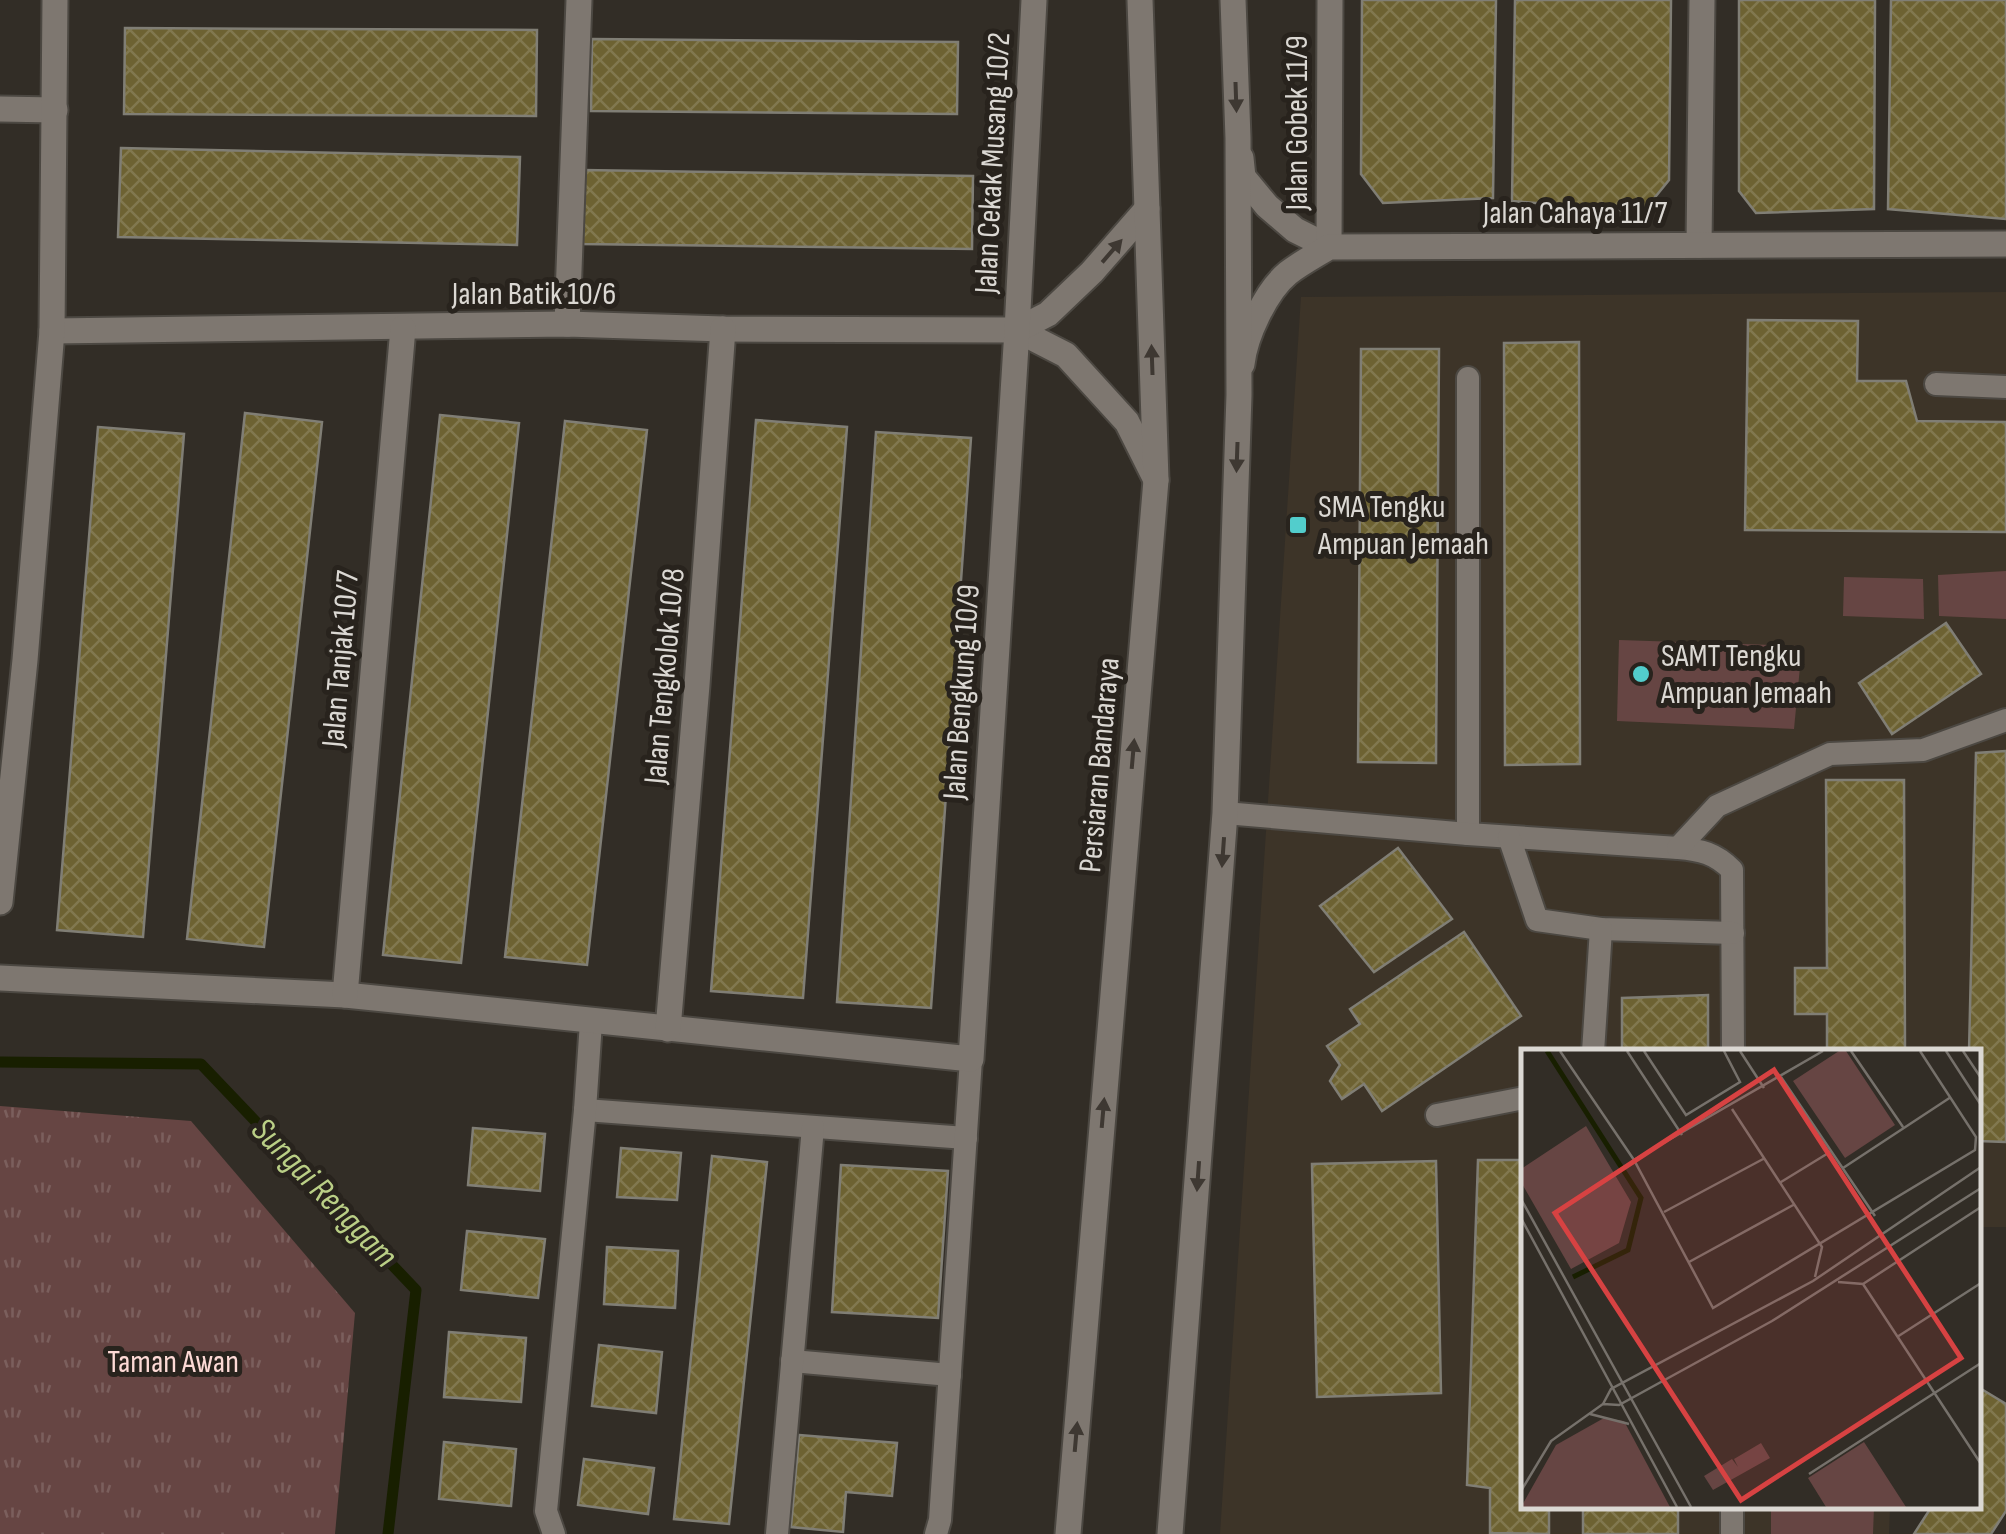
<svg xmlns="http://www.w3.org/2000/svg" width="2006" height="1534" font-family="'Sofia Sans Condensed',sans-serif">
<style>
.built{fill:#3d3428}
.park{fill:url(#park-tufts)}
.pitch{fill:#664543}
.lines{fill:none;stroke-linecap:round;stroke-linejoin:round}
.stream{stroke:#181f00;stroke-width:11}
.building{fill:url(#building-cross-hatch);stroke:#807e75;stroke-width:2.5}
.lane-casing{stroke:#4c4842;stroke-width:26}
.street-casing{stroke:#4c4842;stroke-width:29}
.secondary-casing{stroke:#4c4842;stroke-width:29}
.lane{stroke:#7e7770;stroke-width:22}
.street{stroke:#7e7770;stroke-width:25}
.secondary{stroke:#7e7770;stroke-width:25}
.oneway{fill:#3e3832}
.poi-dot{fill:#52cdcc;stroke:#28231d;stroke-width:4}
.labels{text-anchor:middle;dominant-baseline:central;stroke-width:10;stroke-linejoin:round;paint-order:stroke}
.street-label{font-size:32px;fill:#dbd8d3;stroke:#28231d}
.poi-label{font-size:32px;fill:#dbd8d3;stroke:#28231d;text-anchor:start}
.park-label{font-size:32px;fill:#fddad6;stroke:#28231d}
.water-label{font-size:35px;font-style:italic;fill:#bacf86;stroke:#28231d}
.inset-river{fill:none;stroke:#181f00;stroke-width:5}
.inset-road{fill:none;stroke:#76716b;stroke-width:2.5}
.view{fill:#d74242;fill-opacity:0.15;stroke:#d74242;stroke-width:5}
.inset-edge{fill:none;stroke:#dbd8d3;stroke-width:5}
</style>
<defs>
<pattern id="park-tufts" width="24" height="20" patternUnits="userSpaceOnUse" patternTransform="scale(2.5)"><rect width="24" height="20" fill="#664543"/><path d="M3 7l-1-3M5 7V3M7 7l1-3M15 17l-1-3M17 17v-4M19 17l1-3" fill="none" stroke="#7b5f5d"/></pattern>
<pattern id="building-cross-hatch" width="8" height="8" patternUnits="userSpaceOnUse" patternTransform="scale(2.5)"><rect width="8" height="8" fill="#6d6232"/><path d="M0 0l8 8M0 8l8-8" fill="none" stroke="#81784f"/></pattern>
</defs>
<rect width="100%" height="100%" fill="#322d26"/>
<path class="built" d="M2006,292V1227H1979L1978,1052H1524V1506L1890,1507L1889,1534H1220L1301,297Z"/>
<path class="park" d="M0,1106L191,1121L355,1313L335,1534H0Z"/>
<g class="pitch">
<path d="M2006,571V619L1939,616L1938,575Z"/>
<path d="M1844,577L1923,579L1924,619L1843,616Z"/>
<path d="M1619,640L1802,646L1794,729L1617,721Z"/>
<path d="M1771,1507H1874L1873,1534H1771Z"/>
</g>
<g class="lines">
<path class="stream" d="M0,1062L201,1064L416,1290L388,1534"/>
</g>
<g class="building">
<path d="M1362,0H1496L1493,198L1383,203L1361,174Z"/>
<path d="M1515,0H1671L1669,180L1643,212L1512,201Z"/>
<path d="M1739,0H1875L1874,209L1756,213L1739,191Z"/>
<path d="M1891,0H2006V219L1888,209Z"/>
<path d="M125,28L537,30L536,116L124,114Z"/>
<path d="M592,39L958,42L957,114L591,111Z"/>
<path d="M121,148L520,157L517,245L118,237Z"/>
<path d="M582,170L973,176L972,249L580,244Z"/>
<path d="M1748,320L1858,321L1857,381H1906L1917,421L2006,422V532L1745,530Z"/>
<path d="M1579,342L1580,764L1505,765L1504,343Z"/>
<path d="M1361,349H1439L1436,763L1358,762Z"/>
<path d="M245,413L322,422L264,947L187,939Z"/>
<path d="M440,415L519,423L461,963L383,955Z"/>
<path d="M756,420L847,427L803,998L711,991Z"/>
<path d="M565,421L647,430L587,965L505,957Z"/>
<path d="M98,427L184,434L143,937L57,930Z"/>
<path d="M876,432L971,438L931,1008L837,1002Z"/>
<path d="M1946,623L1981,674L1892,734L1859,683Z"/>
<path d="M2006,751V1142L1978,1141V1052H1969L1976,753Z"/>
<path d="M1826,780H1904L1905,1052H1827V1014H1795V968H1827Z"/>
<path d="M1398,848L1452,919L1374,972L1320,906Z"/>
<path d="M1464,932L1521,1016L1382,1111L1364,1084L1342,1099L1330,1081L1340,1065L1327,1046L1360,1024L1350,1009Z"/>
<path d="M1708,995V1052H1622V998Z"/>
<path d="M473,1128L545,1134L540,1191L468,1185Z"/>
<path d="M621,1148L681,1153L677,1200L617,1197Z"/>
<path d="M712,1156L767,1162L729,1524L674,1519Z"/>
<path d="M1478,1160H1524V1506H1549V1534L1490,1533V1488L1467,1485Z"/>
<path d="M1436,1161L1441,1393L1317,1397L1312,1164Z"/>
<path d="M841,1165L948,1171L938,1318L832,1312Z"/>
<path d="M467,1231L545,1239L538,1298L461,1290Z"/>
<path d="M607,1247L678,1251L675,1308L604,1304Z"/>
<path d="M449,1332L526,1338L521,1402L444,1397Z"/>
<path d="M599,1345L662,1352L656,1413L592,1406Z"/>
<path d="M1978,1387L2006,1404V1511L1991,1534H1914L1932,1506H1978Z"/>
<path d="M799,1435L897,1443L892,1496L846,1492L843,1532L791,1527Z"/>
<path d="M444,1442L516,1449L511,1506L439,1499Z"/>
<path d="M584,1459L654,1468L648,1514L578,1505Z"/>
<rect x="1583" y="1506" width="95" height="28"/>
</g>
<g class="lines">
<defs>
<g id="lane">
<path d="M1468,378V834"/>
<path d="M1936,384L2006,387"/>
<path d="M1225,813L1468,834L1678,848C1701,850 1715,853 1732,870L1733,1052"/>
<path d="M1509,837L1537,920L1601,929L1733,933"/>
<path d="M1678,848L1717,806L1830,754L1923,750L2006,720"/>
<path d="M1593,1052L1601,929"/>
<path d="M585,1110L966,1138"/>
<path d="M1437,1115L1524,1098"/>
<path d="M792,1361L950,1375"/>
<path d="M554,1534L546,1511L585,1110L591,1022"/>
<path d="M777,1534L813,1127"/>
<path d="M936,1534L940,1520L971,1059"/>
<path d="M1732,1534V1506"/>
</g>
<g id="street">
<path d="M0,109L55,110"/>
<path d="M1241,158L1243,177L1267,206L1295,230L1329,247"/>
<path d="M1699,245L1702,0"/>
<path d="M1329,247L1330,0"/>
<path d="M567,324L579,0"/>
<path d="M1017,330L1066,355L1127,422L1156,480"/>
<path d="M52,331L567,324L723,329L1017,330L1048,314L1092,272L1147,209"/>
<path d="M1242,364C1245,336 1266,291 1288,273C1301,263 1316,255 1329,247L2006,244"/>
<path d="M0,902L25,660L52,331L55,0"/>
<path d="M0,978L345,995L971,1059L1017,330L1034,0"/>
<path d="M345,995L403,328"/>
<path d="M668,1029L697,685L723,329"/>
</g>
<g id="secondary">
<path d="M1068,1534L1156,480L1140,0"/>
<path d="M1170,1534L1225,813L1239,395L1238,138L1233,0"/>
</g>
</defs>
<use href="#lane" class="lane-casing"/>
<use href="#street" class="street-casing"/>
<use href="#secondary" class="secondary-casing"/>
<use href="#lane" class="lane"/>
<use href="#street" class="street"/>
<use href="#secondary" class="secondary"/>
</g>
<defs><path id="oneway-solid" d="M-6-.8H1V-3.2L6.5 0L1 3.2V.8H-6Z" transform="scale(2.5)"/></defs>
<g class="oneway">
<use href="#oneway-solid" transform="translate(1236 97) rotate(88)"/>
<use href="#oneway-solid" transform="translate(1112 251) rotate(-49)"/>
<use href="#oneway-solid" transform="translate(1152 360) rotate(-92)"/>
<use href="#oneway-solid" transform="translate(1237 457) rotate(92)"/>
<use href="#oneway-solid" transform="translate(1133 754) rotate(-85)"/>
<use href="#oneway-solid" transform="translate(1223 852) rotate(94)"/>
<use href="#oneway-solid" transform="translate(1103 1113) rotate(-85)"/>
<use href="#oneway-solid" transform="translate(1198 1176) rotate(94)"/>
<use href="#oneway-solid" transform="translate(1076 1437) rotate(-85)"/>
</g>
<g class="poi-dot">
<rect x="1288" y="515" width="20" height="20" rx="5"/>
<circle cx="1641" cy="674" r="10"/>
</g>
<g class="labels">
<g class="street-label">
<text transform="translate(1297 123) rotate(-90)">Jalan Gobek 11/9</text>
<text transform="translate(993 163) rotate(-87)">Jalan Cekak Musang 10/2</text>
<text x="1575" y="213">Jalan Cahaya 11/7</text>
<text x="534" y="294">Jalan Batik 10/6</text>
<text transform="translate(341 659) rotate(-85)">Jalan Tanjak 10/7</text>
<text transform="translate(665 676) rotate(-85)">Jalan Tengkolok 10/8</text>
<text transform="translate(962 692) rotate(-86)">Jalan Bengkung 10/9</text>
<text transform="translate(1100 765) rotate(-85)">Persiaran Bandaraya</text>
</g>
<g class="poi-label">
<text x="1318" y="507">SMA Tengku<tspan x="1318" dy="37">Ampuan Jemaah</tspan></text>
<text x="1661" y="656">SAMT Tengku<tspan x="1661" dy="37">Ampuan Jemaah</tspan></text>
</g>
<g class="park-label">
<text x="173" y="1362">Taman Awan</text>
</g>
<g class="water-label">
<text transform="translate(324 1193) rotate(46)">Sungai Renggam</text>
</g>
</g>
<g transform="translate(1521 1049)">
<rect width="460" height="460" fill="#322d26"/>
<path d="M318,2H325L374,76L324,109L272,32ZM65,77L110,153L98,194L50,220L0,133V120ZM83,369L103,372L149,458H0L35,396Z" fill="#664543"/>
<path d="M343,393L385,458H305L287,429ZM240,394L249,409L192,441L183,427L211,410L217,418L213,410Z" fill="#664543"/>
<path class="inset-river" d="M26,2L120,149L107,201L52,228"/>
<path class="inset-road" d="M39,2L113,111L192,259L454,101L455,88L399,2M106,2L161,86M123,2L165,66L219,33L203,2M219,2L243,39M330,2L382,78M425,2L460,56M442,2L460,29M260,28L354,167M211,60L301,198L294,228M113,111L302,2M322,119L430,48M260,133L309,103M0,150L170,458M143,163L244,109M0,169L156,458M168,213L274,155M317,233L342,235L460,415M342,235L460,158M376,288L460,234M82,355L98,356L251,272L460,139M69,365L108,375M288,425L460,314M0,442L30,392L82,355L90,340L292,232L460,118"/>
<path class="view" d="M253,21L440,309L220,451L34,164Z"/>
<rect width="460" height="460" class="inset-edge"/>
</g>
</svg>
